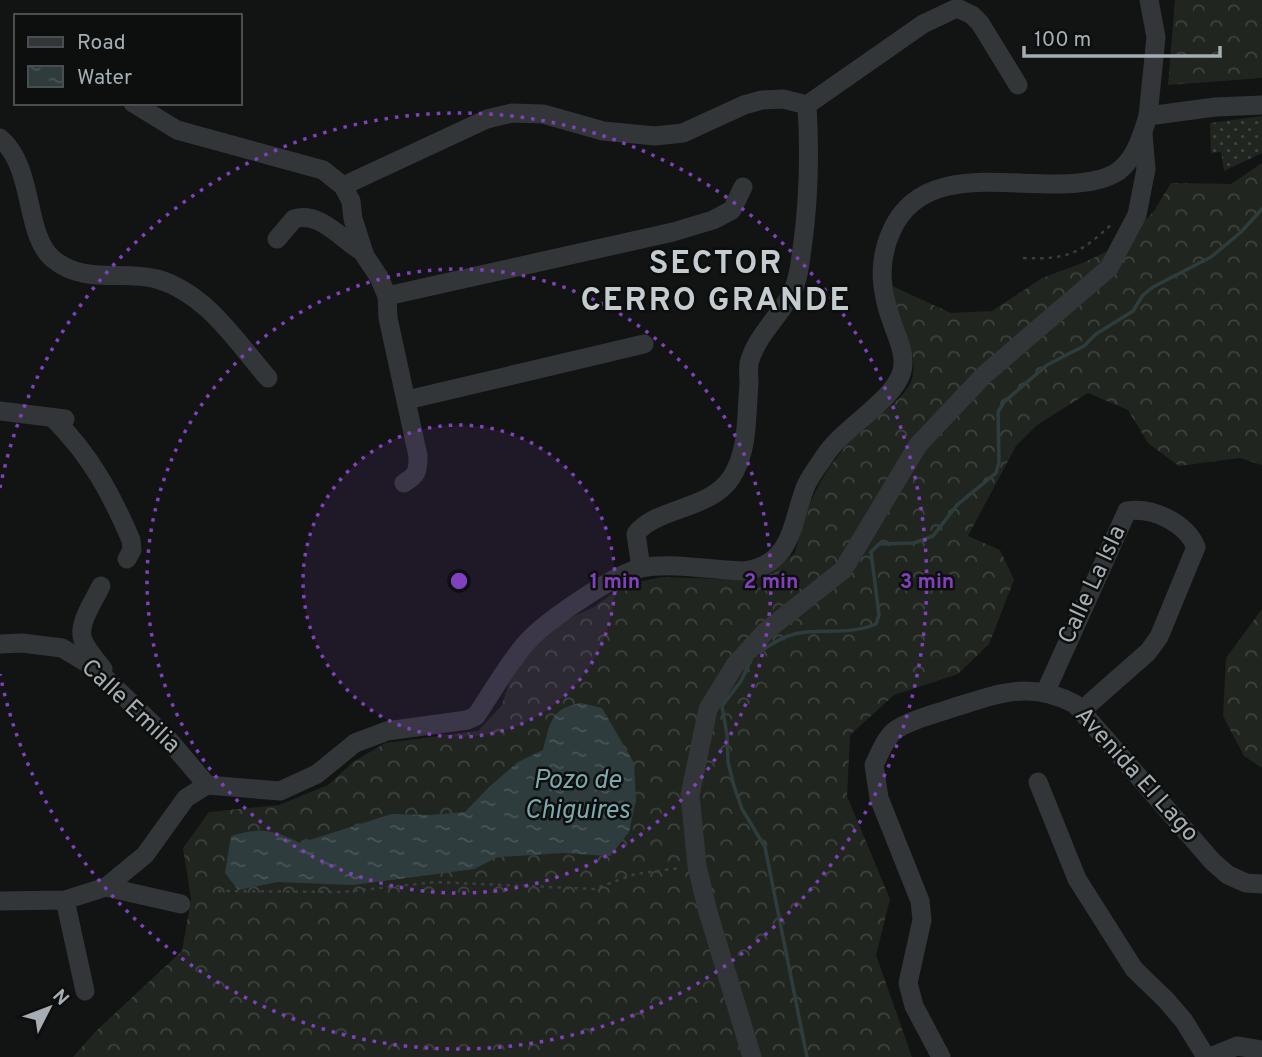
<svg xmlns="http://www.w3.org/2000/svg" width="1262" height="1057" font-family="Overpass,sans-serif">
<style>
.forest{fill:url(#forest-crowns)}
.park{fill:url(#park-dots)}
.water{fill:url(#water-ripples)}
.lines{fill:none;stroke-linecap:round;stroke-linejoin:round}
.stream{stroke:#2e3c3d;stroke-width:3.5}
.path{stroke:#393d3f;stroke-width:2.5;stroke-dasharray:3.5 5;stroke-linecap:butt}
.minor{stroke:#333638;stroke-width:19}
.ring{fill:none;stroke:#8140bd;stroke-width:3.5;stroke-dasharray:3.5 7}
.labels{text-anchor:middle;dominant-baseline:central;stroke-width:5;stroke-linejoin:round;paint-order:stroke}
.street-label{font-size:24px;fill:#a4aeb3;stroke:#0d0e0e}
.water-label{font-size:26px;font-style:italic;fill:#7da8ad;stroke:#0d0e0e}
.district-label{font-size:32px;font-weight:bold;letter-spacing:2px;fill:#c5ccd0;stroke:#0d0e0e}
.centre{fill:#8140bd;stroke:#0d0e0e;stroke-width:3.5}
.ring-label{font-size:21px;text-anchor:middle;font-weight:bold;fill:#8140bd;stroke:#0d0e0e;stroke-width:5;stroke-linejoin:round;paint-order:stroke}
</style>
<defs>
<pattern id="forest-crowns" width="20" height="18" patternUnits="userSpaceOnUse" patternTransform="scale(1.75)"><rect width="20" height="18" fill="#20261f"/><path d="M2 6a3 3 0 1 1 6 0M12 15a3 3 0 1 1 6 0" fill="none" stroke="#3d433d"/></pattern>
<pattern id="park-dots" width="8" height="8" patternUnits="userSpaceOnUse" patternTransform="scale(1.75)"><rect width="8" height="8" fill="#20261f"/><path d="M2 2h.1M6 6h.1" fill="none" stroke="#3d433d" stroke-width="1.8" stroke-linecap="round"/></pattern>
<pattern id="water-ripples" width="26" height="14" patternUnits="userSpaceOnUse" patternTransform="scale(1.75)"><rect width="26" height="14" fill="#2e3c3d"/><path d="M2 4q2-2 4 0t4 0M15 11q2-2 4 0t4 0" fill="none" stroke="#495657"/></pattern>
</defs>
<rect width="100%" height="100%" fill="#121313"/>
<g class="forest">
<path d="M1175,0H1262V78L1168,85Z"/>
<path d="M1262,163V465L1240,458L1179,466L1148,443L1128,410L1088,393L1037,425L1016,446L968,536L1000,550L1014,580L989,644L958,674L894,695L850,735L847,796L890,899L876,955L912,1057H73L96,1031L182,951L191,899L183,848L209,812L279,805L328,785L353,762L385,743L478,731L502,705L509,683L526,655L557,624L594,607L624,585L662,577L724,579L764,576L795,553C807,504 820,473 855,436C870,420 906,400 912,379C921,346 890,318 892,286L951,313L992,311L1042,278L1085,262L1124,243L1154,211L1171,183L1231,184Z"/>
<path d="M1262,609V768L1244,756L1223,716L1226,658Z"/>
</g>
<path class="park" d="M1262,116V153L1224,171L1221,152L1211,153L1210,123Z"/>
<path class="water" d="M581,703L602,708L634,763L636,800L629,832L610,856L563,853L498,857L474,869L353,885L278,882L238,890L225,873L231,836C261,827 273,830 300,843L392,814L431,815L465,812L489,787L518,762L543,750C550,724 550,708 581,703Z"/>
<g class="lines">
<g class="stream">
<path d="M759,652C768,647 778,639 788,636C818,626 845,637 876,624L879,615L871,552L879,544L914,543L933,536L957,505L996,473L999,462L998,412L1004,402L1047,365L1084,346L1096,334L1133,311L1143,295L1153,287L1211,257L1241,232L1262,209"/>
<path d="M751,660L741,681L722,706L727,735L728,762L734,786L742,809L765,847L807,1057"/>
</g>
<g class="path">
<path d="M1023,258C1069,260 1081,253 1114,222"/>
<path d="M218,891L342,892L436,882L594,889L635,874L680,868"/>
</g>
<g class="minor">
<path d="M133,103L177,130L323,170L343,186L351,201L353,219L365,256L379,277L387,296L388,318L418,456C418,472 417,475 404,483"/>
<path d="M807,105L923,24L957,8L972,15L980,23L1018,85"/>
<path d="M1148,116L1156,37L1149,0"/>
<path d="M0,138C35,167 24,235 53,259C84,285 122,270 157,279C206,293 236,341 268,378"/>
<path d="M343,186L487,119L512,113L543,114L603,131L655,136L683,133L744,105L762,100L783,99L807,105"/>
<path d="M277,239L294,219C319,210 343,241 363,252"/>
<path d="M387,296L673,232L713,220L732,210L743,187"/>
<path d="M407,400L644,344"/>
<path d="M0,411L65,419"/>
<path d="M54,419C90,455 111,493 131,540L132,550L127,559"/>
<path d="M641,568L636,534C654,508 710,510 731,478C749,450 746,416 749,384C749,378 748,370 749,363C757,334 781,316 793,290C799,278 800,262 802,249C809,200 810,154 807,105"/>
<path d="M101,586C94,601 77,624 83,640C87,650 97,661 103,669"/>
<path d="M0,644L22,643L62,648L94,667L168,739L207,785"/>
<path d="M1045,693L1127,511C1153,507 1186,523 1196,547L1159,637L1148,652L1081,711"/>
<path d="M1038,782L1077,879L1134,969L1166,1000L1184,1021L1206,1057"/>
<path d="M106,887L181,904"/>
<path d="M65,900L85,991"/>
<path d="M0,901L65,900L106,887L145,855L186,798L207,785L280,791L317,774L355,743L387,731L467,720L476,716C493,691 508,663 528,641C546,621 616,573 641,568C671,562 713,570 744,571C792,564 791,526 805,488C809,477 818,467 824,457C842,428 895,400 902,371C906,355 898,339 893,325C881,293 877,264 891,232C922,159 1016,190 1078,183C1092,182 1112,178 1122,168C1137,154 1142,135 1148,116L1215,107L1262,105"/>
<path d="M752,1057L708,912L697,866L690,795L708,709L735,665L766,631L843,570L918,445L984,375L1109,268L1137,215L1146,169L1143,134"/>
<path d="M941,1057L914,1006L908,983L922,920L920,901L879,798L874,765C880,753 886,736 897,729C913,719 932,715 949,709C995,695 1029,679 1075,704L1213,862L1228,875L1246,883L1262,884"/>
<path d="M1210,1057L1237,1046L1262,1050"/>
</g>
</g>
<circle cx="459" cy="581" r="156" fill="#8140bd" fill-opacity=".12"/>
<g class="ring">
<circle cx="459" cy="581" r="156"/>
<circle cx="459" cy="581" r="312"/>
<path d="M0 488A468 468 0 1 1 0 674"/>
</g>
<g class="labels">
<g class="street-label">
<text transform="translate(1093 585) rotate(-65)">Calle La Isla</text>
<text transform="translate(130 707) rotate(43)">Calle Emilia</text>
<text transform="translate(1136 775) rotate(48)">Avenida El Lago</text>
</g>
<g class="water-label">
<text x="577" y="781">Pozo de<tspan x="577" dy="30">Chiguires</tspan></text>
</g>
<g class="district-label">
<text x="716" y="265">SECTOR<tspan x="716" dy="37">CERRO GRANDE</tspan></text>
</g>
</g>
<circle cx="459" cy="581" r="10" class="centre"/>
<g class="ring-label">
<text x="615" y="588">1 min</text>
<text x="771" y="588">2 min</text>
<text x="927" y="588">3 min</text>
</g>
<rect x="14" y="14" width="228" height="91" fill="#0d0e0e" stroke="#494e50" stroke-width="2"/>
<rect x="28" y="37" width="35" height="10" fill="#333638" stroke="#494e50" stroke-width="2"/>
<text x="77" y="49" font-size="21" fill="#a4aeb3">Road</text>
<rect x="28" y="66" width="35" height="21" fill="url(#water-ripples)" stroke="#494e50" stroke-width="2"/>
<text x="77" y="84" font-size="21" fill="#a4aeb3">Water</text>
<g transform="translate(49 1008) rotate(48)" stroke="#0d0e0e" stroke-width="5" paint-order="stroke">
<path d="M0-5L12 26L0 18L-12 26Z" fill="#a4aeb3"/>
<text y="-10" font-size="19" font-weight="bold" text-anchor="middle" fill="#a4aeb3">N</text>
</g>
<path d="M1024 46v10h196v-10" fill="none" stroke="#a4aeb3" stroke-width="3.5"/>
<text x="1034" y="46" font-size="21" fill="#a4aeb3" stroke="#0d0e0e" stroke-width="5" paint-order="stroke">100 m</text>
</svg>
